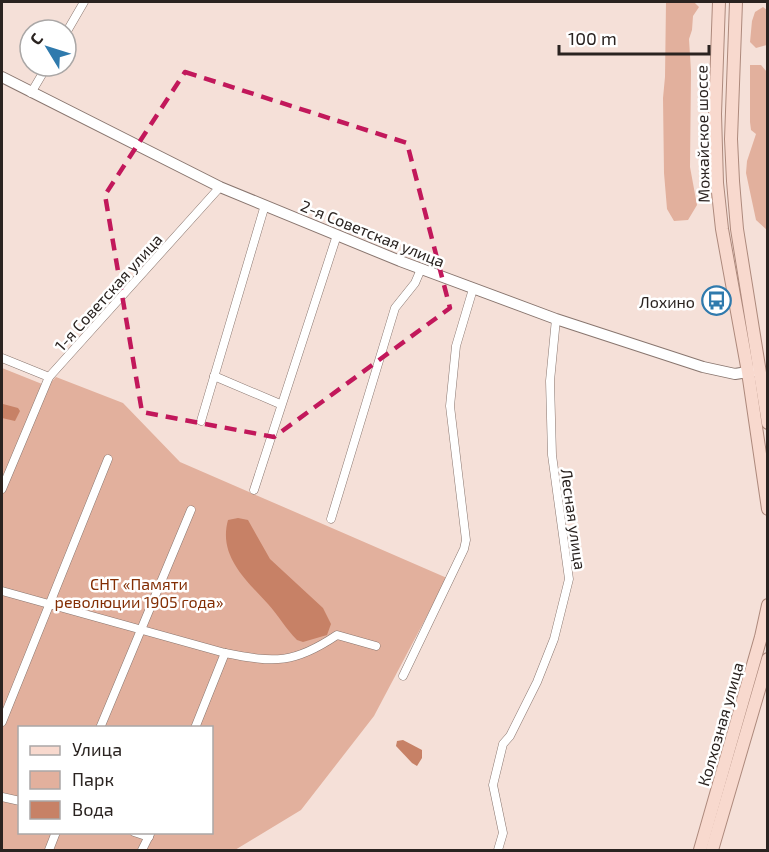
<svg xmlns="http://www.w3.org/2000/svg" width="769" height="852" font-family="'Exo 2',sans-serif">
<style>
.green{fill:#e2b09d;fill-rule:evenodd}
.water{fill:#c78166}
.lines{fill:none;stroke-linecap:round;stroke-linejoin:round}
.minor-casing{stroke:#89766f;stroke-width:9}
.tertiary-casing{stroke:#89766f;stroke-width:12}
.primary-casing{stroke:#ad897c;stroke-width:14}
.minor{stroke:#fff;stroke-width:8}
.tertiary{stroke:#fff;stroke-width:10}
.primary{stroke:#f8d9ce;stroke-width:12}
.marked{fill:none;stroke:#c2185b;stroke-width:4.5;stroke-dasharray:12 8;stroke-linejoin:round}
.labels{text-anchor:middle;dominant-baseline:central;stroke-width:5;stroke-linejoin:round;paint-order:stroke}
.street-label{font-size:16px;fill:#2a2320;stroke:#fff}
.poi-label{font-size:16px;fill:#2a2320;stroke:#fff;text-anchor:end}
.park-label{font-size:16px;fill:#832e04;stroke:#fff}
</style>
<rect width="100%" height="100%" fill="#f5e0d8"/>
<g class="green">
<path d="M666,2H694L699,7L693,16L692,30L689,39L691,71L690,167L697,205L688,220L674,221L667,209L664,173L663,98L665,77Z"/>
<path d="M763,7L767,10V45L756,48L750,42L752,21L755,12Z"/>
<path d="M750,65H761L767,72V230L756,220L746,173L747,161L756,134L751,130L750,122Z"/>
<path d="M2,368L47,386L56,377L123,403L180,462L447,578L374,716L301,810L235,850H2ZM20,728H212V832H20Z"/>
</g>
<g class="water">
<path d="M3,404L18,408L20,411L15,421L2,418Z"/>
<path d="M238,518L248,520L270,559L323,608L331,624L327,635L303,642L297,640C286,629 278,615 268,604C246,580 218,556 228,520Z"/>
<path d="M403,740L422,750V758L417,766L412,763L396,746L397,741Z"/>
</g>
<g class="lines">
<defs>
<g id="minor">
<path d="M66,33L84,2"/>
<path d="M31,93L47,66"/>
<path d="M2,358L49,377L220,187"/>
<path d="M214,376L280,404"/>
<path d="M201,421L265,205"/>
<path d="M2,489L49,377"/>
<path d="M254,490L337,235"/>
<path d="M331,519L395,308L415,283L421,269"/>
<path d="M2,591L225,653C275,663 294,664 337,635L376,646"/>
<path d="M403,676L464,549L466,540L450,406L456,346L473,289"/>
<path d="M2,722L108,459"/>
<path d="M100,728L191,510"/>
<path d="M195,728L225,653"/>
<path d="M2,797L20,801"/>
<path d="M134,832L149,837"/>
<path d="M49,850L56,832"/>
<path d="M142,850L151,832"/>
<path d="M498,850L503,833L493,785L503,744L510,736L537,682L554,639L569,579L552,455L550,381L556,319"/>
</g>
<path id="tertiary" d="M2,77L220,187L400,261L556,319L703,367L735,374L754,371"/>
<g id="primary">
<path d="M719,2L715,114L717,183L722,229L748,372L768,509"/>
<path d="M736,2L731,139L733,181L737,229L768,423"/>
<path d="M700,850L761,637L768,605"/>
<path d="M712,850L768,659"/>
</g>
</defs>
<use href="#minor" class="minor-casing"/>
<use href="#tertiary" class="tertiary-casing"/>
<use href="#primary" class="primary-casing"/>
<use href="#minor" class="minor"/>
<use href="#tertiary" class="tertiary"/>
<use href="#primary" class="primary"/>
</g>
<path class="marked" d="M185,72L407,143L450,308L274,437L142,412L105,195Z"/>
<defs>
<symbol id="bus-ring" viewBox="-11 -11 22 22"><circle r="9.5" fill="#fff" stroke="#2f7aad" stroke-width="1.5"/><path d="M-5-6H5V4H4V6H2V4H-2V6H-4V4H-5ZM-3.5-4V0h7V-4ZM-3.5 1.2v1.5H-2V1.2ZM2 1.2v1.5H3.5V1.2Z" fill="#2f7aad"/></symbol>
</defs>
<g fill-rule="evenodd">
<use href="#bus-ring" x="700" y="284" width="33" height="33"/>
</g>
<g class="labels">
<g class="street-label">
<text transform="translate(702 134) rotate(-91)">Можайское шоссе</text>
<text transform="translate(373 233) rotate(22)">2-я Советская улица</text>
<text transform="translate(108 292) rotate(-48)">1-я Советская улица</text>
<text transform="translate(574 519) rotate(82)">Лесная улица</text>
<text transform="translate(720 724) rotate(-74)">Колхозная улица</text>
</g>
<g class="poi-label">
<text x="695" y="301">Лохино</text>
</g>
<g class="park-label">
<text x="139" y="583">СНТ «Памяти<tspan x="139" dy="18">революции 1905 года»</tspan></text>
</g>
</g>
<rect width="769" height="852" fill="none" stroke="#2a2320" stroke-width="6"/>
<rect x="18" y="726" width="195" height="108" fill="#ffffff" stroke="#aaa7a6" stroke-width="1.5"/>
<rect x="30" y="746" width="30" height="9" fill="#f8d9ce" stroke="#aaa7a6" stroke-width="1.5"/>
<text x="72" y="756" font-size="18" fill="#2a2320">Улица</text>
<rect x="30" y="771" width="30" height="18" fill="#e2b09d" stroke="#aaa7a6" stroke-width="1.5"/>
<text x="72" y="786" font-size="18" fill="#2a2320">Парк</text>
<rect x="30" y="801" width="30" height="18" fill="#c78166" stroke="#aaa7a6" stroke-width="1.5"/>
<text x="72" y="816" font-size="18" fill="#2a2320">Вода</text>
<g transform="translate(48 48) rotate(308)"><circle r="28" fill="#ffffff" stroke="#aaa7a6" stroke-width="1.5"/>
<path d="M0-4.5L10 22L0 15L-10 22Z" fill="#2f7aad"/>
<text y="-9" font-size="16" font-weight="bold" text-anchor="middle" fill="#2a2320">С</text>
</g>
<path d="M559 45v9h150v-9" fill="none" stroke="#2a2320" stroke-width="3"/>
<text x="568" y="45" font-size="18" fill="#2a2320" stroke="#ffffff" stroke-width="4.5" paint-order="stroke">100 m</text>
</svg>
